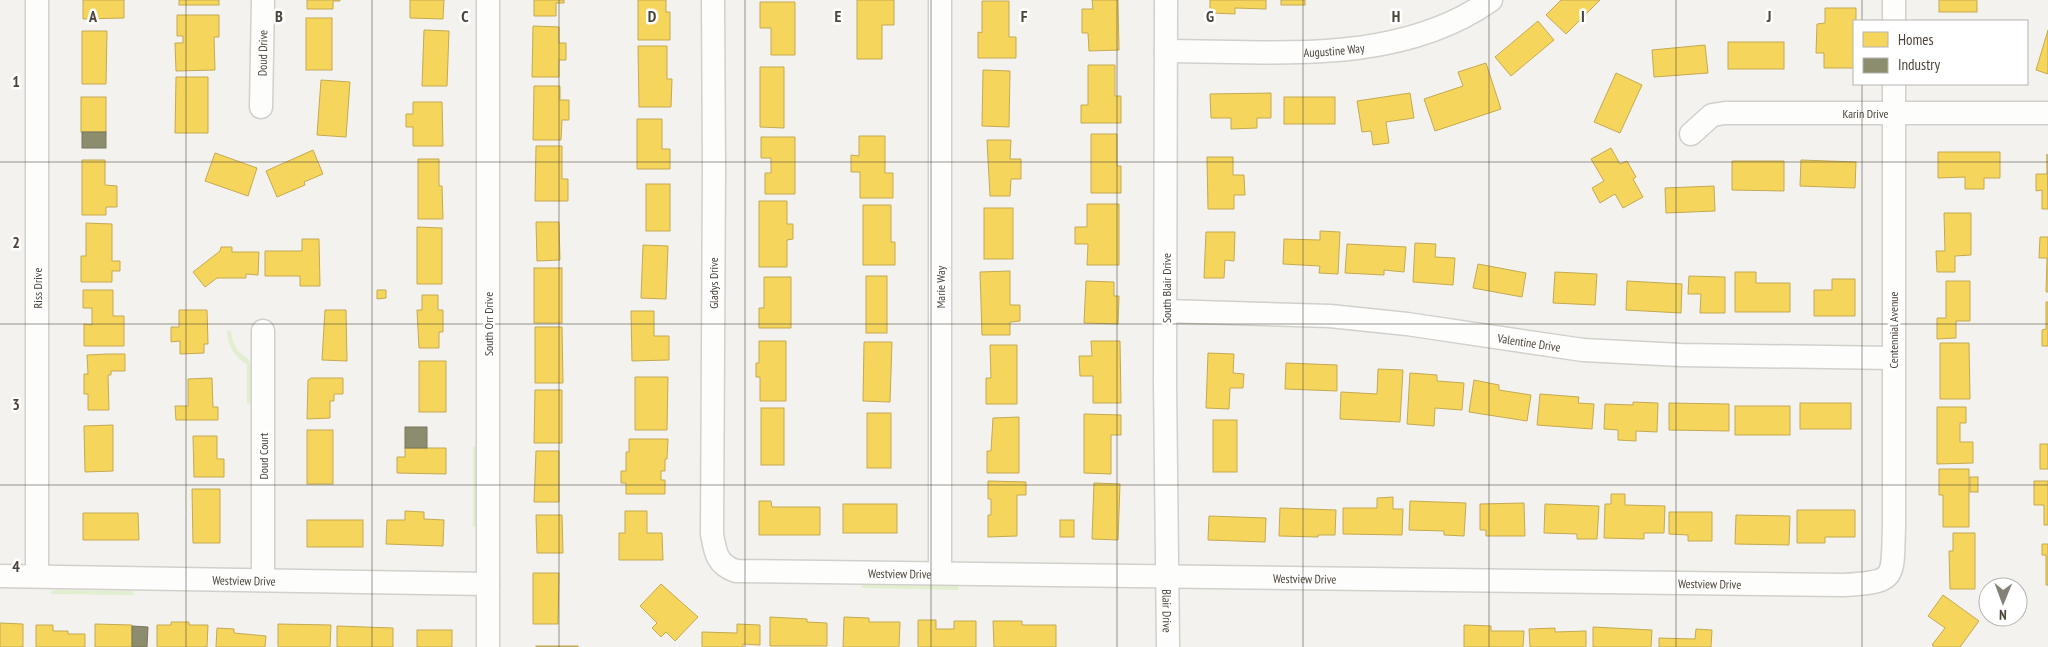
<svg xmlns="http://www.w3.org/2000/svg" width="2048" height="647" font-family="'PT Sans Narrow',sans-serif">
<style>
.green{fill:#e1eecf}
.homes{fill:#f6d55c;stroke:#c3aa52}
.industry{fill:#8c8c6e;stroke:#78765e}
.lines{fill:none;stroke-linecap:round;stroke-linejoin:round}
.minor-casing{stroke:#d2d0cb;stroke-width:25}
.minor{stroke:#fdfdfc;stroke-width:22}
.grid{fill:none;stroke:#4b4439;stroke-width:1;stroke-opacity:0.55}
.labels{text-anchor:middle;dominant-baseline:central;stroke-width:5;stroke-linejoin:round;paint-order:stroke}
.street-label{font-size:12px;fill:#4b4439;stroke:#fff}
.grid-label{font-size:16px;text-anchor:middle;font-weight:bold;fill:#4b4439;stroke:#fff;stroke-width:5;stroke-linejoin:round;paint-order:stroke}
</style>
<rect width="100%" height="100%" fill="#f4f2ee"/>
<g class="green">
<path d="M227,330L231,332L233,341L237,350L248,359L251,365V403L247,404V364C234,357 227,345 227,330Z"/>
<path d="M473,446L477,447V526L473,527Z"/>
<path d="M862,585L958,586L959,590L861,588Z"/>
<path d="M52,590L133,591L134,595L51,594Z"/>
</g>
<g class="homes">
<path d="M83,0H124V18L83,19Z"/>
<rect x="179" y="0" width="40" height="5"/>
<path d="M307,0H340V1H333V9H307Z"/>
<path d="M410,0H444L443,19L410,18Z"/>
<path d="M534,0H564V3H556V16H534Z"/>
<path d="M638,0H666V12H670V40H638Z"/>
<path d="M857,0H894V25H882V59H857Z"/>
<path d="M1092,0H1118L1119,50L1089,51L1088,33H1082V9H1093Z"/>
<path d="M1210,0H1266V9L1235,8V14L1210,13Z"/>
<rect x="1281" y="0" width="24" height="5"/>
<path d="M1561,0H1600L1566,34L1546,15Z"/>
<rect x="1939" y="0" width="38" height="12"/>
<path d="M982,1H1009V37H1016V58H978V32L982,33Z"/>
<path d="M760,2H795V55H771V28H760Z"/>
<path d="M1825,8H1856V21H1854V68H1824V53H1816L1817,24L1825,23Z"/>
<path d="M177,15H219V37H214L215,70L176,71L175,43H183V36H177Z"/>
<rect x="306" y="18" width="26" height="52"/>
<path d="M1538,21L1554,40L1511,76L1495,57Z"/>
<path d="M533,26L559,27V43H566V60H559V77H532Z"/>
<path d="M424,30L449,31L447,86H422Z"/>
<path d="M2048,30V74L2036,70Z"/>
<path d="M82,31H107L106,84H82Z"/>
<rect x="1728" y="42" width="56" height="27"/>
<path d="M1705,45L1708,73L1654,77L1652,50Z"/>
<path d="M638,46H667V79H672L671,107H639Z"/>
<path d="M1486,63L1501,109L1435,131L1424,99L1463,86L1458,72Z"/>
<path d="M1088,65H1115V96H1121V123H1081V105H1088Z"/>
<path d="M760,67H784V128L760,127Z"/>
<path d="M983,70L1010,71L1009,127L982,126Z"/>
<path d="M1616,73L1642,85L1620,133L1594,122Z"/>
<path d="M176,77H208V133H175Z"/>
<path d="M321,80L350,82L346,137L317,135Z"/>
<path d="M534,86H560V100H569V120H562L561,140H533Z"/>
<path d="M1271,93V118H1257V128L1231,129V118H1211L1210,94Z"/>
<path d="M1410,93L1414,118L1386,122L1389,143L1373,145L1371,131L1362,132L1357,101Z"/>
<rect x="81" y="97" width="25" height="35"/>
<rect x="1284" y="97" width="51" height="27"/>
<path d="M413,102H442L443,146H413V127H406V114H413Z"/>
<path d="M637,119H662V149H670V169H637Z"/>
<path d="M1091,134H1117V166H1121V193H1091Z"/>
<path d="M859,136H885V173H893V198H860V172H851V155L859,156Z"/>
<path d="M761,137H795V194H765V173H771V158H761Z"/>
<path d="M987,140H1011L1010,159H1021V179H1011L1010,196H990Z"/>
<path d="M536,146H562V179H568V201H535Z"/>
<path d="M1611,148L1620,164L1627,161L1636,177L1633,179L1643,197L1623,208L1615,194L1600,203L1592,188L1604,181L1591,159Z"/>
<path d="M313,150L323,174L304,182L305,185L277,197L266,171Z"/>
<path d="M1938,152H2000V178H1984V189H1965V177L1938,178Z"/>
<path d="M215,153L257,168L248,196L205,181Z"/>
<path d="M2047,154L2048,209H2042V190L2036,191V174H2047Z"/>
<path d="M1207,157H1233V175H1244L1245,195H1234V209H1208Z"/>
<path d="M418,159H439V186H442L443,219H418Z"/>
<path d="M82,160H105V185L117,186V207H106V215H82Z"/>
<path d="M1801,160L1856,162L1855,188L1800,186Z"/>
<path d="M1732,161H1784V191L1732,190Z"/>
<rect x="646" y="184" width="24" height="47"/>
<path d="M1714,186L1715,211L1666,213L1665,188Z"/>
<path d="M759,201H787V224H793V239L787,240V267H759Z"/>
<path d="M1087,204H1119V265H1087L1088,244H1075V227H1087Z"/>
<path d="M863,205H891V242H895V265H863Z"/>
<rect x="984" y="208" width="29" height="51"/>
<path d="M1944,213H1971V255L1955,256V272H1937L1936,251H1945Z"/>
<path d="M536,222H559L560,260L537,261Z"/>
<path d="M86,223L112,224V261H120V271H112V282H81V256H86Z"/>
<path d="M417,227L442,228V284H417Z"/>
<path d="M1320,231L1340,232L1338,274L1319,273L1320,266L1283,264L1284,239L1320,240Z"/>
<path d="M1206,232H1235L1234,261L1225,260L1224,278H1204Z"/>
<path d="M2040,237H2048V292H2046L2047,258H2039Z"/>
<path d="M302,239H319L320,286H300V276H265V251H302Z"/>
<path d="M1415,243L1436,244L1435,257L1455,258L1453,285L1413,282Z"/>
<path d="M1347,244L1406,247L1404,272L1384,270V275L1345,273Z"/>
<path d="M643,245L668,246L666,299L641,298Z"/>
<path d="M221,247H232V252H259L258,275L246,274V278H217L205,287L193,272L220,251Z"/>
<path d="M1478,264L1526,273L1522,297L1473,288Z"/>
<rect x="534" y="268" width="28" height="55"/>
<path d="M1010,271V305H1020V321L1010,322V335H982L980,272Z"/>
<path d="M1555,272L1597,274L1595,305L1553,303Z"/>
<path d="M1735,272H1756V283H1790V312H1735Z"/>
<rect x="866" y="276" width="21" height="57"/>
<path d="M1689,276L1725,277V313H1700L1701,294H1688Z"/>
<path d="M764,277H791V328H759V308H764Z"/>
<path d="M1832,279H1855V316H1814V290H1832Z"/>
<path d="M1086,281L1114,282V296H1119L1118,324L1084,323Z"/>
<path d="M1627,281L1682,284L1681,313L1626,310Z"/>
<path d="M1946,281H1970V321H1956V338L1937,339V318H1946Z"/>
<path d="M83,290H113V316H124V346H84V324L92,325V308H83Z"/>
<path d="M377,290H386V298L377,299Z"/>
<path d="M422,295H438V310H443V332H439V348H419L417,310H422Z"/>
<path d="M2046,302H2048V346H2042V330L2046,329Z"/>
<path d="M179,310H207L208,344H204V353L180,354V341L171,342V327H179Z"/>
<path d="M325,310H346L347,361L322,360Z"/>
<path d="M631,311H654V336H669V360L632,361Z"/>
<path d="M535,327H562L563,383H535Z"/>
<path d="M759,341H786V401H760V377H756V363H759Z"/>
<path d="M1091,341H1120L1121,403H1093V376H1080L1079,356H1092Z"/>
<path d="M864,342H892L890,402L863,401Z"/>
<path d="M1940,343H1969L1970,399H1940Z"/>
<path d="M990,345H1017V404H986V378H991Z"/>
<path d="M1208,353L1234,354L1233,373L1244,374L1243,388H1230L1229,409L1206,408Z"/>
<path d="M108,354H125V371H111V375H108L109,410H88V394H84V374H88L87,355Z"/>
<rect x="419" y="361" width="27" height="51"/>
<path d="M1286,363L1337,365V391L1285,389Z"/>
<path d="M1378,369L1403,370L1400,422L1340,419L1341,392L1377,394Z"/>
<path d="M1410,373L1437,375V381L1464,383L1462,410L1435,408L1434,426L1407,424Z"/>
<path d="M635,377H668L667,430H635Z"/>
<path d="M212,378L213,407H218V420H176L175,406H188V379Z"/>
<path d="M311,378H343V394H334V401H330V418L307,419L308,380Z"/>
<path d="M1474,380L1499,385V390L1531,395L1527,421L1469,412Z"/>
<path d="M535,390H562V443H534Z"/>
<path d="M1540,394L1579,397L1578,403L1594,404L1592,429L1537,425Z"/>
<path d="M1633,402L1658,403L1657,432L1636,431V441L1618,440V430L1604,429L1605,404L1633,405Z"/>
<path d="M1669,403L1729,404V431L1669,430Z"/>
<rect x="1800" y="403" width="51" height="26"/>
<rect x="1735" y="406" width="55" height="29"/>
<path d="M1937,407H1966V423H1960V442H1973V463L1937,464Z"/>
<rect x="761" y="408" width="23" height="57"/>
<rect x="867" y="413" width="24" height="55"/>
<path d="M1084,414L1121,415V435H1111V474L1084,473Z"/>
<path d="M1019,417V473H987V451H991L993,418Z"/>
<rect x="1213" y="420" width="24" height="52"/>
<path d="M113,425V471L85,472L84,426Z"/>
<rect x="307" y="430" width="26" height="54"/>
<path d="M193,436H217V459H224V477H194Z"/>
<path d="M629,439H668L667,459H665V471H661V480H665V494H626V483H621V471H626V452H629Z"/>
<rect x="2040" y="444" width="8" height="25"/>
<path d="M405,448H446V474L397,473V457H405Z"/>
<path d="M536,451H559V502H534Z"/>
<path d="M1939,469H1969V527H1943V495H1939Z"/>
<rect x="1970" y="477" width="8" height="15"/>
<path d="M988,481L1026,482V495H1017V536L988,537V515H991V499H988Z"/>
<path d="M2034,481H2048V525H2044V505H2034Z"/>
<path d="M1094,483L1120,484L1118,540L1092,539Z"/>
<path d="M192,489H220V543H193Z"/>
<path d="M1611,494H1625V505L1665,506L1664,533H1644V539L1604,538L1605,504H1611Z"/>
<path d="M1393,497V509H1403L1402,535L1343,534V508H1377V498Z"/>
<path d="M759,501H771L772,507H820V535H759Z"/>
<path d="M1410,501L1466,503L1464,536L1444,535V531L1409,530Z"/>
<path d="M1524,503L1525,536H1486V530H1480V504Z"/>
<rect x="843" y="504" width="54" height="29"/>
<path d="M1545,504L1599,506L1597,539H1577V534L1544,533Z"/>
<path d="M1280,508L1336,510L1335,535H1318V537L1279,536Z"/>
<path d="M1797,510H1855V537H1825V543H1797Z"/>
<path d="M405,511L424,512V519L444,520L443,546L386,544L387,520H405Z"/>
<path d="M625,511H647V533H662L663,560H619V533H625Z"/>
<path d="M1669,512H1712V541H1688V535L1669,534Z"/>
<path d="M83,513H138L139,540H83Z"/>
<path d="M536,515H562L563,553H537Z"/>
<path d="M1736,515L1790,516L1789,545L1735,544Z"/>
<path d="M1209,516L1266,518L1265,542L1208,540Z"/>
<rect x="307" y="520" width="56" height="27"/>
<rect x="1060" y="520" width="14" height="17"/>
<path d="M1953,533H1975V589H1950L1949,551H1953Z"/>
<path d="M2042,544H2048V585H2046V555H2042Z"/>
<path d="M533,573H559L558,624H533Z"/>
<path d="M661,584L698,617L675,641L666,632L661,637L652,628L657,623L640,606Z"/>
<path d="M1943,595L1979,621L1960,647H1935L1932,645L1945,628L1928,616Z"/>
<path d="M770,617L807,619V622L827,623V646H770Z"/>
<path d="M844,617L869,618V622H900L899,647H843Z"/>
<path d="M918,620H936V629H954V621H976V647H918Z"/>
<path d="M993,621H1022V625H1056V647H994Z"/>
<path d="M171,622H189V625H208L207,647H157V625H171Z"/>
<path d="M0,623L23,624V647H0Z"/>
<path d="M95,624L132,625V647H95Z"/>
<path d="M278,624L331,625L330,647H278Z"/>
<path d="M737,624L760,625V645L743,644V647H702V632L737,633Z"/>
<path d="M36,625H53V631H68V634H85V647H36Z"/>
<path d="M1464,625L1491,626V631H1524L1523,647H1464Z"/>
<path d="M337,626L393,628V647H337Z"/>
<path d="M1593,627L1652,630L1651,647H1593Z"/>
<path d="M217,628L234,629V633L266,636L265,647H216Z"/>
<path d="M1555,628V632L1586,631V647H1530L1529,629Z"/>
<path d="M1696,629L1712,630L1711,647H1659V638L1695,639Z"/>
<rect x="417" y="630" width="35" height="17"/>
<rect x="536" y="646" width="42" height="1"/>
</g>
<g class="industry">
<rect x="82" y="132" width="24" height="16"/>
<rect x="405" y="427" width="22" height="21"/>
<path d="M132,626L148,627L147,647H132Z"/>
</g>
<g class="lines">
<defs>
<g id="minor">
<path d="M37,0V576"/>
<path d="M488,0V647"/>
<path id="s1" d="M713,0L714,169L712,534C715,552 717,565 736,571L1843,585C1898,582 1892,579 1894,527V84"/>
<path d="M940,0V573"/>
<path id="s2" d="M1166,0L1165,383L1168,647"/>
<path d="M1894,0V21"/>
<path id="s3" d="M1166,51C1274,51 1398,66 1491,0"/>
<path id="s4" d="M261,107L263,0"/>
<path id="s5" d="M1691,134L1712,115L1725,113H2048"/>
<path id="s6" d="M1166,311L1330,316L1407,324L1583,350L1681,355L1893,358"/>
<path d="M263,331V580"/>
<path id="s7" d="M0,576L488,584"/>
</g>
</defs>
<use href="#minor" class="minor-casing"/>
<use href="#minor" class="minor"/>
</g>
<path class="grid" d="M186,0V647M372,0V647M559,0V647M745,0V647M931,0V647M1117,0V647M1303,0V647M1489,0V647M1676,0V647M1862,0V21M1862,84V647M0,162H2048M0,324H2048M0,485H2048"/>
<g class="labels">
<g class="street-label">
<text stroke="none"><textPath href="#s3" startOffset="168">Augustine Way</textPath></text>
<text stroke="none"><textPath href="#s4" startOffset="54">Doud Drive</textPath></text>
<text stroke="none"><textPath href="#s5" startOffset="182">Karin Drive</textPath></text>
<text transform="translate(713 283) rotate(-90)">Gladys Drive</text>
<text transform="translate(940 287) rotate(-90)">Marie Way</text>
<text transform="translate(37 288) rotate(-90)">Riss Drive</text>
<text transform="translate(1166 288) rotate(-90)">South Blair Drive</text>
<text transform="translate(488 324) rotate(-90)">South Orr Drive</text>
<text transform="translate(1893 330) rotate(-90)">Centennial Avenue</text>
<text stroke="none"><textPath href="#s6" startOffset="365">Valentine Drive</textPath></text>
<text transform="translate(263 456) rotate(-90)">Doud Court</text>
<text stroke="none"><textPath href="#s1" startOffset="745">Westview Drive</textPath></text>
<text stroke="none"><textPath href="#s1" startOffset="1150">Westview Drive</textPath></text>
<text stroke="none"><textPath href="#s7" startOffset="244">Westview Drive</textPath></text>
<text stroke="none"><textPath href="#s1" startOffset="1555">Westview Drive</textPath></text>
<text stroke="none"><textPath href="#s2" startOffset="611">Blair Drive</textPath></text>
</g>
</g>
<g class="grid-label">
<text x="93" y="22">A</text>
<text x="279" y="22">B</text>
<text x="465" y="22">C</text>
<text x="652" y="22">D</text>
<text x="838" y="22">E</text>
<text x="1024" y="22">F</text>
<text x="1210" y="22">G</text>
<text x="1396" y="22">H</text>
<text x="1583" y="22">I</text>
<text x="1769" y="22">J</text>
<text x="16" y="87">1</text>
<text x="16" y="248">2</text>
<text x="16" y="410">3</text>
<text x="16" y="572">4</text>
</g>
<rect x="1853" y="20" width="175" height="65" fill="#ffffff" stroke="#b7b4b0"/>
<rect x="1863" y="32" width="25" height="15" fill="#f6d55c" stroke="#b7b4b0"/>
<text x="1898" y="45" font-size="15" fill="#4b4439">Homes</text>
<rect x="1863" y="58" width="25" height="15" fill="#8c8c6e" stroke="#b7b4b0"/>
<text x="1898" y="70" font-size="15" fill="#4b4439">Industry</text>
<g transform="translate(2003 602) rotate(181)"><circle r="24" fill="#ffffff" stroke="#b7b4b0"/>
<path d="M0-4L9 19L0 12L-9 19Z" fill="#868178"/>
<text y="-8" font-size="14" font-weight="bold" text-anchor="middle" fill="#4b4439">N</text>
</g>
</svg>
